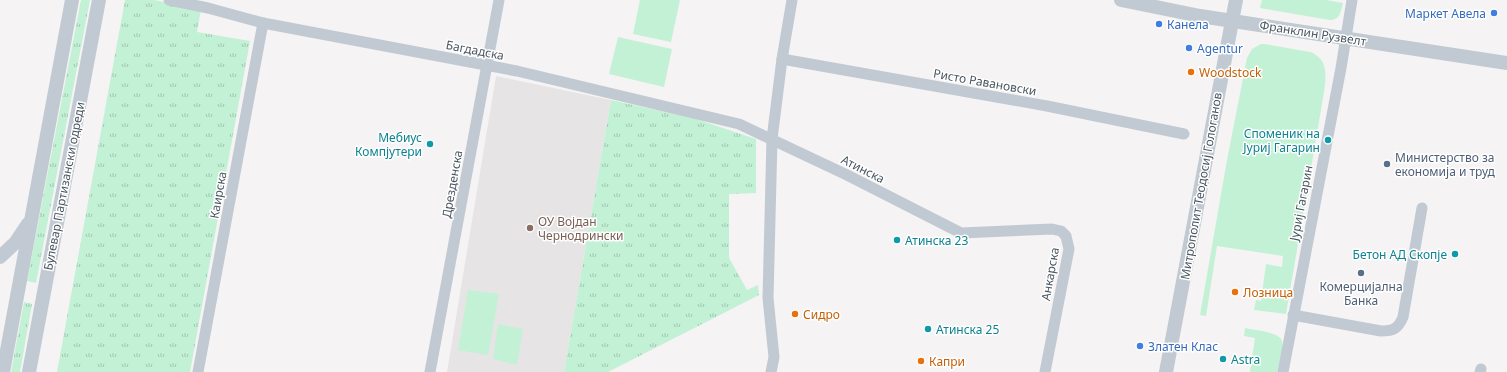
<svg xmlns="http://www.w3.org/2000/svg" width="1507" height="372" font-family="'Noto Sans',sans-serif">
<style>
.education{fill:#e6e4e5}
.grass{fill:url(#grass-tufts)}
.park{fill:#c3f1d5}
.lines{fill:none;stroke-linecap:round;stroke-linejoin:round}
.minor{stroke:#c1cad2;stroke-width:11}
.tertiary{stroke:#c1cad2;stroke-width:14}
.shop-dot{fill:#3f7fe0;stroke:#fff;stroke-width:1.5}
.food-dot{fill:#e8710a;stroke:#fff;stroke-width:1.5}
.culture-dot{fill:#0f9aa8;stroke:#fff;stroke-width:1.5}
.service-dot{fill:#5c6f8a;stroke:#fff;stroke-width:1.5}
.education-dot{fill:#8d6e63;stroke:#fff;stroke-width:1.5}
.labels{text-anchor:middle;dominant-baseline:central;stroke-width:3;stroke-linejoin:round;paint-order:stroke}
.shop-label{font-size:12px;fill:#366cbe;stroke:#fff;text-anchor:start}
.street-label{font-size:12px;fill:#4a5661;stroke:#fff}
.food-label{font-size:12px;fill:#c56008;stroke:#fff;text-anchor:start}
.culture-label{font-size:12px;fill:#0d838f;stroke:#fff;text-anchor:end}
.service-label{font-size:12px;fill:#4e5e75;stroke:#fff;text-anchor:start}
.education-label{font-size:12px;fill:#785e54;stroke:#fff;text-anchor:start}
</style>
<defs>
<pattern id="grass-tufts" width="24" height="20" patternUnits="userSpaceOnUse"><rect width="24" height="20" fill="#c3f1d5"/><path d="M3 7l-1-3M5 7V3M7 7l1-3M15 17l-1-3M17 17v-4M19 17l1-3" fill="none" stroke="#a0c6b0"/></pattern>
</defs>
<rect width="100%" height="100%" fill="#f5f3f3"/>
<path class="education" d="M496,76L611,100L564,372H447Z"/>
<g class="grass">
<path d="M81,0H90L36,283L27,281Z"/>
<path d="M125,0H154L201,9L197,32L250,41L190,372H57Z"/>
<path d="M611,100L693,118L756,139V193L729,194V258L747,290L758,285L759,295L608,372H564Z"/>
<path d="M24,302L32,304L20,372H11Z"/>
</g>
<g class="park">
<path d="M640,0H680L671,42L633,34Z"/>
<path d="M1262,0H1326L1343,3C1341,11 1340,20 1330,20L1260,8Z"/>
<path d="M618,37L672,49L664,87L609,74Z"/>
<path d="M1261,44H1265L1310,52C1330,59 1326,80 1323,98L1286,314L1254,310L1256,300L1261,301L1266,264L1282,267L1283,256L1217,246L1206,316L1200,315L1227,160L1247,58L1252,49Z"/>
<path d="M468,290L499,294L488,355L458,350Z"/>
<path d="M498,324L523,329L517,365L493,359Z"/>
<path d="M1245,328C1253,330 1280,332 1282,341C1284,348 1279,364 1277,372H1250L1255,338L1244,336Z"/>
</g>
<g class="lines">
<g class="minor">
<path d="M169,0L208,8L263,23L517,71L739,124L847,175L961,233L1052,229L1061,231L1066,236L1069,249L1045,372"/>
<path d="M782,59L1047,106L1184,134"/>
<path d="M1293,315L1381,331C1393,331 1398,329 1403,317L1422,208"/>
<path d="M198,372L263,23"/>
<path d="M430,372L499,0"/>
<path d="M771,372L774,357L768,298L772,139L782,59L792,0"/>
<path d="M1283,372L1341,68L1352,0"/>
<path d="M1480,372L1481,369"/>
</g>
<g class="tertiary">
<path d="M1121,0L1200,16L1507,63"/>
<path d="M0,257L16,242L28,224"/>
<path d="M3,372L72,0"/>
<path d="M29,372L99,0"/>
<path d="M1166,372L1236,0"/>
</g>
</g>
<g class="shop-dot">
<circle cx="1494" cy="13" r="4"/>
<circle cx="1159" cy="24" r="4"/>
<circle cx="1189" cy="48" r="4"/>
<circle cx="1140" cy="346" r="4"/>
</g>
<g class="food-dot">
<circle cx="1191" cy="72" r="4"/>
<circle cx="1235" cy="292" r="4"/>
<circle cx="795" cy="314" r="4"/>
<circle cx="921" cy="361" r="4"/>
</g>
<g class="culture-dot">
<circle cx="1328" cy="140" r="4"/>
<circle cx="430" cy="144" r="4"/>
<circle cx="897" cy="240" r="4"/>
<circle cx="1455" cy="254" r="4"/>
<circle cx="928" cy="329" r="4"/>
<circle cx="1223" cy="359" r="4"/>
</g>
<g class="service-dot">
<circle cx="1387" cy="164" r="4"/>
<circle cx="1361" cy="273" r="4"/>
</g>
<circle class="education-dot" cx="530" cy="228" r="4"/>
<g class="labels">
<g class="shop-label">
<text x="1486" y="13" text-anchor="end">Маркет Авела</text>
<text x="1167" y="24">Канела</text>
<text x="1197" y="48">Agentur</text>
<text x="1148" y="346">Златен Клас</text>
</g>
<g class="street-label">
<text transform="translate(1313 33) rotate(9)">Франклин Рузвелт</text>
<text transform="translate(475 50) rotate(11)">Багдадска</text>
<text transform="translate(985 82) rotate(10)">Ристо Равановски</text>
<text transform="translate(863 169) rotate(27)">Атинска</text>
<text transform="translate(452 184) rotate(-80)">Дрезденска</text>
<text transform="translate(64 186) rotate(-79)">Булевар Партизански одреди</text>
<text transform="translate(1201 186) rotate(-80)">Митрополит Теодосиј Гологанов</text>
<text transform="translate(218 195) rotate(-80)">Каирска</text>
<text transform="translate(1301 203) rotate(-79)">Јуриј Гагарин</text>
<text transform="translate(1050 274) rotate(-80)">Анкарска</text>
</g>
<g class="food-label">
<text x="1199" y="72">Woodstock</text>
<text x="1243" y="292">Лозница</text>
<text x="803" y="314">Сидро</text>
<text x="929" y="361">Капри</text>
</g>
<g class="culture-label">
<text x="1320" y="133">Споменик на<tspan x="1320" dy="14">Јуриј Гагарин</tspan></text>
<text x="422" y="137">Мебиус<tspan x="422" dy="14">Компјутери</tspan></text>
<text x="905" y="240" text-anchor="start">Атинска 23</text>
<text x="1447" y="254">Бетон АД Скопје</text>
<text x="936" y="329" text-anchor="start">Атинска 25</text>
<text x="1231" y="359" text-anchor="start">Astra</text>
</g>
<g class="service-label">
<text x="1395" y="157">Министерство за<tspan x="1395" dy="14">економија и труд</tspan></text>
<text x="1361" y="286" text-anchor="middle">Комерцијална<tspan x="1361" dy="14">Банка</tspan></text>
</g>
<g class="education-label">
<text x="538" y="221">ОУ Војдан<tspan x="538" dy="14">Чернодрински</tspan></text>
</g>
</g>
</svg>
